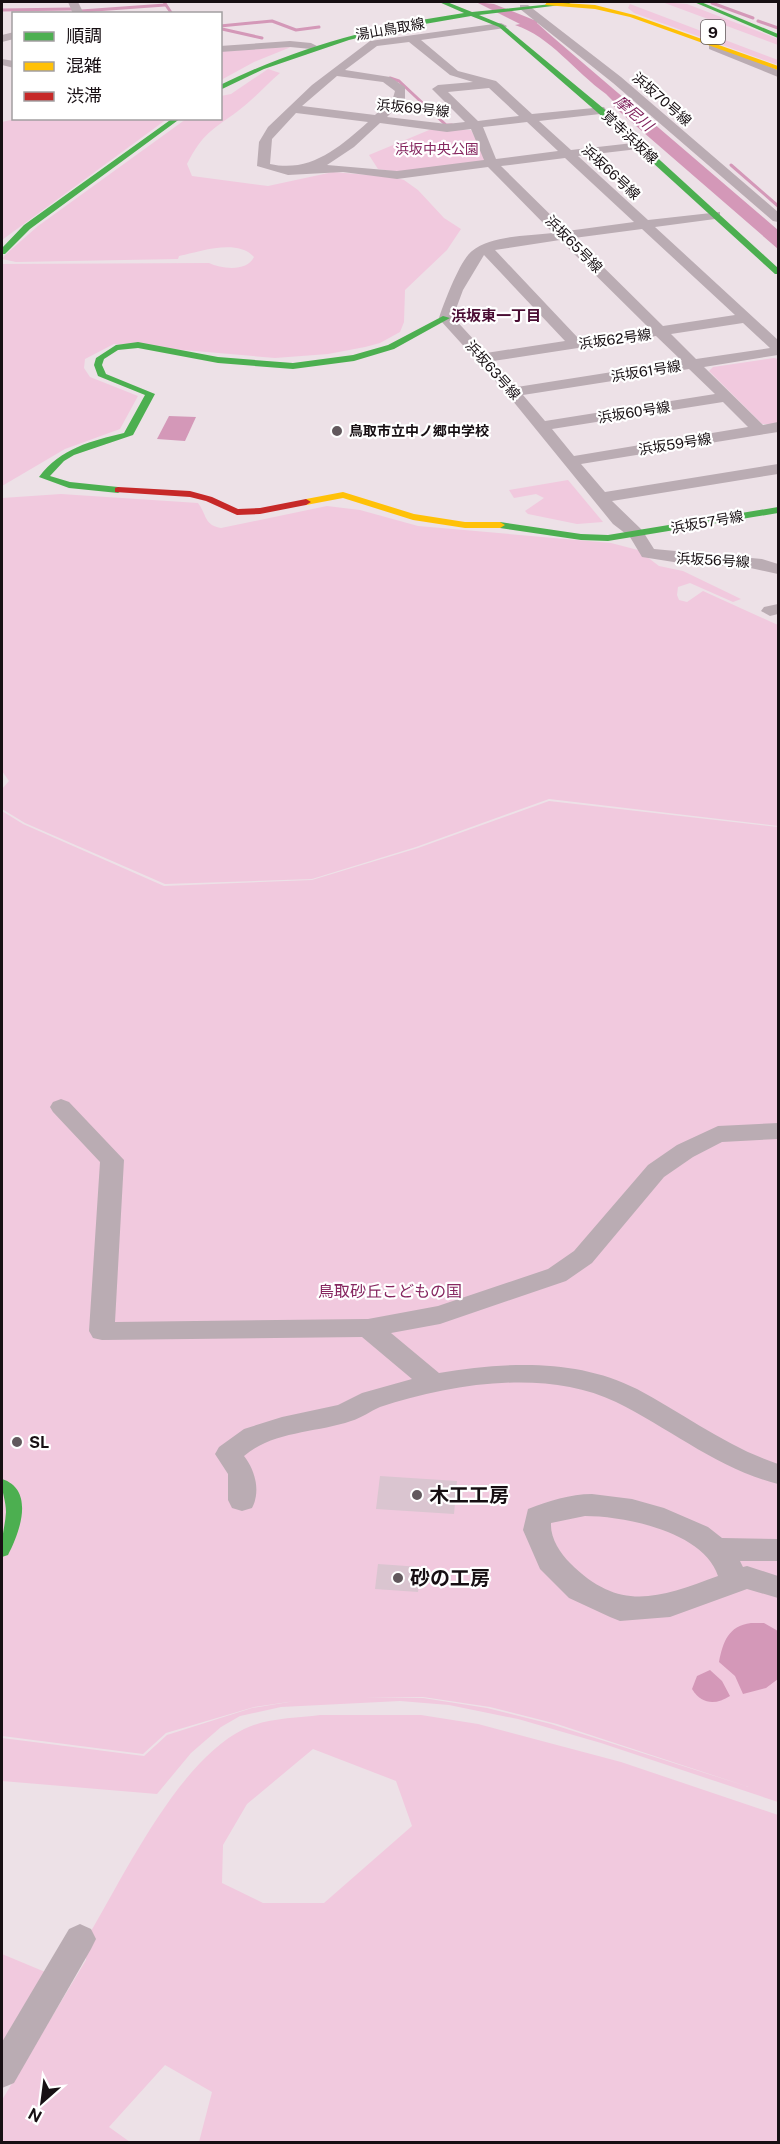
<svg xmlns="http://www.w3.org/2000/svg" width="780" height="2144" font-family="'Public Sans','Noto Sans JP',sans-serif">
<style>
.green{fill:#f1c9de;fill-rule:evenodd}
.water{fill:#d498b8}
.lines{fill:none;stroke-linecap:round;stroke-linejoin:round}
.stream{stroke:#d498b8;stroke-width:3}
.building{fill:#dac5d0}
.street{fill:#baacb3;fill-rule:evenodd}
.fast{fill:#4caf50;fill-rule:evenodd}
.slow{fill:#ffc107;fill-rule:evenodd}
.jam{fill:#c62828;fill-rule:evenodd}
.poi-dot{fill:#62585d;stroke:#fff;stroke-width:2}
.labels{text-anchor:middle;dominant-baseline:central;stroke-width:4.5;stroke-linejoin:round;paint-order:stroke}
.far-street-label{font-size:14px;fill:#170f13;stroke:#fff}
.far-park-label{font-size:14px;fill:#862760;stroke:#fff}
.far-poi-label{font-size:14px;font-weight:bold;fill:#170f13;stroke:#fff;text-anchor:start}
.shield{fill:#fff;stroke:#5d575a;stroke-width:1.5}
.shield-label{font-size:15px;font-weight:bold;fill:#170f13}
.far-water-label{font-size:15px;font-style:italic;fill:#7c1d58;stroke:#fff}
.far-neighbourhood-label{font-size:15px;font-weight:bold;fill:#4a0d33;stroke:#fff}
.park-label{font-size:16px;fill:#862760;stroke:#fff}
.poi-label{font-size:16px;font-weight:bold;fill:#170f13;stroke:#fff;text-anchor:start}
.near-poi-label{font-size:20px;font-weight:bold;fill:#170f13;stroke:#fff;text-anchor:start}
</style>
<rect width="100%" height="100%" fill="#ede1e7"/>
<g class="green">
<path d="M662,2L687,4L778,39V45Z"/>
<path d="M630,4L778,60V65L634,13L628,8Z"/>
<path d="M291,47L254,62L221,80V51Z"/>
<path d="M268,69L280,73C266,85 253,100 238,111C212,130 203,133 187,164L192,176L268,186L333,172L393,177L404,180L418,190L444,218L461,229L447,250L405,290L404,322L400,332L380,343L365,347L328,354L275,358L114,344L85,359L84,368L90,377L138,396L120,429L65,449L2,486V264L209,263C222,269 247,272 254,257C237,238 199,252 179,256L178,259L16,262L2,259L5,255L38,226L186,119L220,118L221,96L231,94Z"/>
<path d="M19,118L167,119L2,240V122Z"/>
<path d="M434,128L471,130L487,161L404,173L378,169L369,155Z"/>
<path d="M774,358L778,359V424H762L709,371L713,367Z"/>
<path d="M568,480L603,522L577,524L528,514L525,511L544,498L536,494L514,498L509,490Z"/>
<path d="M61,494L198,503C207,515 204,525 221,528L327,506L360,510L418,526L611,543L638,550L659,566L683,571L741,599L733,602L690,583L678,587L677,595L679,600L687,602L703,591L778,625V826L549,799L416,847L312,879L165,884L25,823L2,809V789L9,781L2,771V498Z"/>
<path d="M549,801L778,827V1802L601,1743L518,1719L449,1705L400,1701L281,1707L240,1716L221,1727L191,1753L157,1794L2,1781V1738L144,1756L167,1735L252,1708L295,1701L254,1707L166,1733L143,1754L2,1736V811L23,824L164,886L312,880L418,848ZM365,1697H423L490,1707L557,1724L749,1787L551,1724L487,1708L423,1698Z"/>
<path d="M320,1715H421L478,1724L621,1762L778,1815V2142H199L212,2092L165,2065L109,2127L130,2142H2V2100L86,1960L87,1938C124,1876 178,1761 244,1729C266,1718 296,1718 320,1715ZM313,1749L396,1781L412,1826L324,1903H263L222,1883L223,1845L247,1804Z"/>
<path d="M2,1954L50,1974L2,2053Z"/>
</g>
<g class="water">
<path d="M476,2L494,4L534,20L537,19V23L548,33L778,230V249L613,106V101L606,94C574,71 551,37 515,25L520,24Z"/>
<path d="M169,416L196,417L185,441L157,439Z"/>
<path d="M751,1623H764L778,1631V1679L766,1688L743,1694L735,1676L719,1662C723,1642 728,1626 751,1623Z"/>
<path d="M710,1670L722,1681L730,1696C716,1705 702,1705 692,1689L697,1676Z"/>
</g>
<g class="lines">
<g class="stream">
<path d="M164,2L172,14"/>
<path d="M712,3L753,18"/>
<path d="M2,10L72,9"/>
<path d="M81,11L165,5"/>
<path d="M758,21L778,28"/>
<path d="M220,26L272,21L296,30L319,27"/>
<path d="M222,29L262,38"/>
<path d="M390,78L399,81L446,125H452"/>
<path d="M731,165L778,206"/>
</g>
</g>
<g class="building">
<path d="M380,1476L457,1481L454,1514L376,1509Z"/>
<path d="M378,1564L421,1567L418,1592L375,1589Z"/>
</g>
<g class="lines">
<g class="street">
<path d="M68,2H78L84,14H73Z"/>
<path d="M520,5H528L621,77L778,212V222L773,221L613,83L520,9Z"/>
<path d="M501,23L507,26L505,28L421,40L458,71L496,81L532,114L604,107L606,110L600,114L539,121L571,150L642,142V148L638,149L578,156L648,220L720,212V218L715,219L655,227L778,340V355L704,367L763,425L778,422V432L581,464L605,492L778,464V474L612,501L642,530L654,549L762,559L778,564V574L746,567L680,563L642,557L630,537L613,524L508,395L441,321L439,318C444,303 460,260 472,251C492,235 528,236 553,233L488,167L397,179L343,172L288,175L257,166L259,142L268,127L312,85L370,41ZM409,42L450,75L473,82L438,85L432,89L465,122L447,124L387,117L405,99V87L390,77L345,70L377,46ZM337,76L383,82L395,91L393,98L375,115L302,106ZM489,88L519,116L478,121L448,92ZM296,113L368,122C339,148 310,173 270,164L272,139ZM527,122L558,151L496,159L483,127ZM380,123L447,132L471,129L484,160L397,171L327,165L354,147ZM565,158L634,222L567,231L501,166ZM642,229L735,315L663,326L574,238ZM560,240L649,328L579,339L495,250ZM484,255L565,341L486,353L453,317L463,290ZM743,323L770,348L696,359L671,334ZM656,336L682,361L517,387L493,361ZM689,369L715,394L545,421L523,395ZM723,402L748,427L574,456L552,429Z"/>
<path d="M14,32V39L2,42V35Z"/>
<path d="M290,41L311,43L317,46L311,49L290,47L220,52V46Z"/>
<path d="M713,44L778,70V77L709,49V45Z"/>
<path d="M2,59L14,61V68L2,65Z"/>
<path d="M778,604V614L770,616L761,611L764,607Z"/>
<path d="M61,1099L69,1102L124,1160L115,1322L368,1319L438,1306L548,1269L574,1251L648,1165L677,1145L718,1126L778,1123V1139L722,1142L693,1157L664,1177L592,1263L566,1281L440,1324L391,1333L439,1373C505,1362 576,1358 637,1389C684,1414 727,1447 778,1464V1484C718,1469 671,1429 616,1402C546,1368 451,1384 380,1407C370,1411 362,1418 351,1421C316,1433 273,1431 244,1456C255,1470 261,1491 252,1508L242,1511L232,1508L228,1500V1474L215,1454L219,1447L244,1429L282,1417L338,1405L362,1393L412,1379L362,1337L102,1340L93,1338L89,1331L100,1162L53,1112L50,1107L53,1102Z"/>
<path d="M592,1494L632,1499L664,1508L708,1527L722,1538L778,1539V1561H740L743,1567L747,1566L778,1576V1598L747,1589L670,1617L620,1621L610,1617L569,1598L540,1569L523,1530L528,1509C549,1501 570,1494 592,1494ZM585,1516C625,1516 704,1532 718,1576C658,1598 620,1613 570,1563C560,1553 550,1538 551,1523Z"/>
<path d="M80,1924L91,1929L96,1939L91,1949L14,2083L2,2088V2042L69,1929Z"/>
</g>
<g class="fast">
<path d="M439,2H447L472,12L572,2L569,4L479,15L503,25L603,108L778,268V274H775L597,112L499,27L471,16L390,30L349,40L264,69L220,90V85C300,46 377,26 464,13Z"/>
<path d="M694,2H701L778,34V38Z"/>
<path d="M173,118H181L30,229L5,254H2V248L24,225Z"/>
<path d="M443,316L450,318L394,349L354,361L293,369L218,363L138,348L118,350L104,359L102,365L106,374L155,394L133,435L74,455L64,461L50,476L70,482L118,487L123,490L118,493L69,488L39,477C61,448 91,441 124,433L145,395L98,376L94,365L96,358L116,345L138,342L218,357L293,363L353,355L388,345Z"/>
<path d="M778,507V513L608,541L581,540L500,528L495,525L500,522L581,534L608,535Z"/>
<path d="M2,1479C36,1490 19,1534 8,1555L2,1557C0,1541 5,1528 6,1512C6,1500 1,1491 2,1479Z"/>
</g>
<g class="slow">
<path d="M547,2L595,5L634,15L778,66V70L630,17L595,9L545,5Z"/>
<path d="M343,492L414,514L465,522H500L505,525L500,528H465L413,520L343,498L306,505L301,502L306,499Z"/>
</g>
<path class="jam" d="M118,487L190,491L212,497L238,509L260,508L306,499L311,502L306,505L260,514L237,515L206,501L190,497L115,492V488Z"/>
</g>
<g class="poi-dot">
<circle cx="337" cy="431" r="6"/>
<circle cx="17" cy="1442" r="6"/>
<circle cx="417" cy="1495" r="6"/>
<circle cx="398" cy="1578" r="6"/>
</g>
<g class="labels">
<g class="far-street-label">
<text transform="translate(390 29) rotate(-10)">湯山鳥取線</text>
<text transform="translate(662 99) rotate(41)">浜坂70号線</text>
<text transform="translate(413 108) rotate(6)">浜坂69号線</text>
<text transform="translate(630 137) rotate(43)">覚寺浜坂線</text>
<text transform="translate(611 172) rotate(43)">浜坂66号線</text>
<text transform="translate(574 244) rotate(45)">浜坂65号線</text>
<text transform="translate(615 339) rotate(-8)">浜坂62号線</text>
<text transform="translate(493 370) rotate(48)">浜坂63号線</text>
<text transform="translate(646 371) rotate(-9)">浜坂61号線</text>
<text transform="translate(634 412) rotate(-9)">浜坂60号線</text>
<text transform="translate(675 444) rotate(-9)">浜坂59号線</text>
<text transform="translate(707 522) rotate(-10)">浜坂57号線</text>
<text transform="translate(713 560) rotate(3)">浜坂56号線</text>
</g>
<g class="far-park-label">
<text x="437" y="149">浜坂中央公園</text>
</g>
<g class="far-poi-label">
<text x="349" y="431">鳥取市立中ノ郷中学校</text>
</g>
<rect class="shield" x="701" y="20" width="24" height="24" rx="4.5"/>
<g class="shield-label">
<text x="713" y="32">9</text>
</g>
<g class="far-water-label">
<text transform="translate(634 113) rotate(41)">摩尼川</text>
</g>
<g class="far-neighbourhood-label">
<text x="496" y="315">浜坂東一丁目</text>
</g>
<g class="park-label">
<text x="390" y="1291">鳥取砂丘こどもの国</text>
</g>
<g class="poi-label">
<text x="29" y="1442">SL</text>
</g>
<g class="near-poi-label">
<text x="429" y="1495">木工工房</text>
<text x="410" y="1578">砂の工房</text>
</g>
</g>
<rect width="780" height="2144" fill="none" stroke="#170f13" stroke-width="6"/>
<rect x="12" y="12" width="210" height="108" fill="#ffffff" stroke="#a29fa1" stroke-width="1.5"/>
<rect x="24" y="32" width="30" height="9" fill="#4caf50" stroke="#a29fa1" stroke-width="1.5"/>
<text x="66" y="42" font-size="18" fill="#170f13">順調</text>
<rect x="24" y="62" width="30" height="9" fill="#ffc107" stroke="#a29fa1" stroke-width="1.5"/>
<text x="66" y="72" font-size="18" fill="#170f13">混雑</text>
<rect x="24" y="92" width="30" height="9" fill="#c62828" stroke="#a29fa1" stroke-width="1.5"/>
<text x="66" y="102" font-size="18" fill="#170f13">渋滞</text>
<g transform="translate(42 2102) rotate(208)" stroke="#ffffff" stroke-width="4.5" paint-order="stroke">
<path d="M0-4.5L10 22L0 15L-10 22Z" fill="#170f13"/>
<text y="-9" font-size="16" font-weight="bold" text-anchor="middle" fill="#170f13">N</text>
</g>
</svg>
